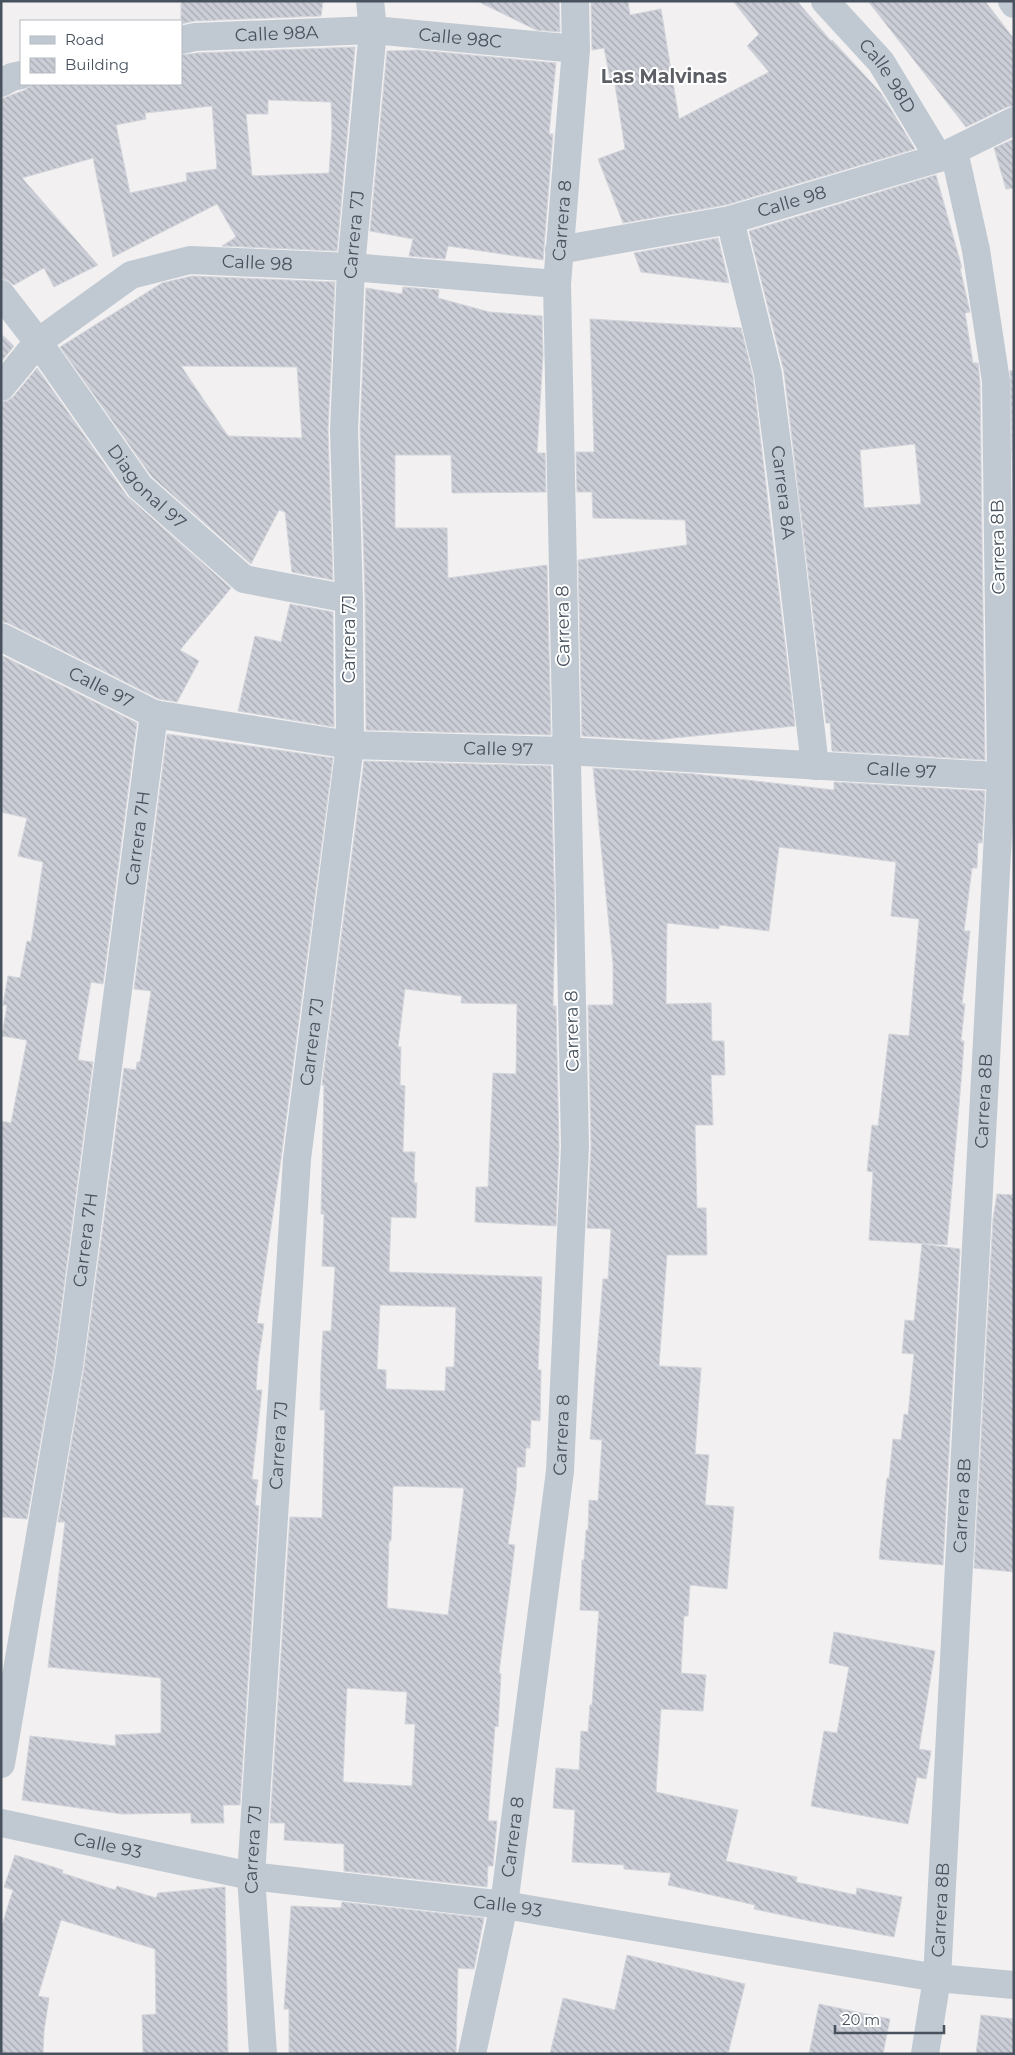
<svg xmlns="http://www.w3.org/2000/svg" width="1015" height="2055" font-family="Montserrat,sans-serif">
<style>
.building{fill:url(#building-back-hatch);stroke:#d3d5dc;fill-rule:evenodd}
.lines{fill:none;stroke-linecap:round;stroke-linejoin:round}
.street{stroke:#c0c9d2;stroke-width:28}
.labels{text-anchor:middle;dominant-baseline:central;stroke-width:4;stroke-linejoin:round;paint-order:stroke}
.street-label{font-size:18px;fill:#47525e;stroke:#fff}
.neighbourhood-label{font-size:19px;font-weight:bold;fill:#5c5f65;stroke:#fff}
</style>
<defs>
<pattern id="building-back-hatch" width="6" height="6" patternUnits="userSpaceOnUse" patternTransform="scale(1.25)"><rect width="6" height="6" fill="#cbced6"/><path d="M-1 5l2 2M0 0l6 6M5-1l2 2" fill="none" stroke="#a7aab1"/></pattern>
</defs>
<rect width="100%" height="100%" fill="#f2f0f0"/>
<g class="building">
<path d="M181,1H323L321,16L194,21L181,24Z"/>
<path d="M477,1H559L560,32L536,30Z"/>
<path d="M591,1H628L630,15L661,9L679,119L769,72L747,46L759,34L733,1H797L831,41L832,40L881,93L915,149L726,205L623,223L598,159L625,149L614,78H610L604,48L592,50Z"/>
<path d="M868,1H985L1014,39V106L1007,107L966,127Z"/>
<path d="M355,47L337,251L222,246L236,237L217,204L113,257L93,158L22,178L98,265L54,287L44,268L14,285L7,280L1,279V99L25,90L33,84H181V55L197,53ZM268,100L331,102L332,129L329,173L252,176L246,114H268ZM212,106L217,169L186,173L187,181L130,193L116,125L146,119L145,113Z"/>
<path d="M418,50L556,63L549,134H553L543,260L448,246L445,259L409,256L413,239L370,231L387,51Z"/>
<path d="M1014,139V188L1006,189L994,148Z"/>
<path d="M936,175L962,268H960L970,312L965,313L973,363H978L980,382L985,760L832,751L830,723H826L784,372L749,231ZM915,444L921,504L864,508L860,450Z"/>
<path d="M718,238L729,283L641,272L634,253Z"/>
<path d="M192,276L335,282L328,430L333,580L292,572L285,512L279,510L251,564L152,477L60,347L162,283ZM181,366L297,367L302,438L228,436Z"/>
<path d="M403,287L439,290L438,298L489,312L542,316L543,355L537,453H545L546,492L452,493L451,455H395V528H447L448,578L547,565L551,735L366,730L365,599L360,430L366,288L402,294Z"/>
<path d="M590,319L741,328L753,377L795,726L654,740L582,736L578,560L687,545L685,520L593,518L592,492H577L576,452H594Z"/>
<path d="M1,334L14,346L1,362Z"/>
<path d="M37,368L127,496L231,588L180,650L199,661L177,702L159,699L8,623L1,622V402L7,401L13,397Z"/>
<path d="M1014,370V550L1010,371Z"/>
<path d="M290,604L333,612L334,727L238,711L255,636L281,642Z"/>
<path d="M1,655L137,723L103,984L91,982L78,1060L93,1062L54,1364L27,1519L1,1517V1121L11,1123L27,1040L2,1036L7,1005H3L8,976L20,978L27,941L31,942L43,862L18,856L27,818L1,812Z"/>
<path d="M167,734L333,758L281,1159L257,1323L264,1324L258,1361L256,1390H262L252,1479L258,1480L255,1505L259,1506L240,1805H223L224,1823H191V1813L122,1814L22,1800L30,1736L116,1746L115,1735L161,1733V1678L48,1667L65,1522H58L84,1368L124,1068L136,1070L137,1062H140L151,991L134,989Z"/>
<path d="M364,761L551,766L555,917L553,1006H556L559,1146L556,1226L475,1222L476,1187H488L493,1073L516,1074L517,1004L461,1003L462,996L405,989L398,1047H401L400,1085L405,1086L403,1152H415L414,1183H417L416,1218L391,1217L389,1272L542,1277L538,1370H541L540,1421L531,1420L530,1448H526L525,1467H517L516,1490L508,1544L515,1545L499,1673L501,1674L498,1727L495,1726L488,1821H497L493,1866H488L487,1887L344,1871V1844L284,1840L285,1823H270L290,1517L322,1518L325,1410H320L321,1367L323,1331H331L335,1267L322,1266L324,1214H321L324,1085H322ZM380,1305L456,1307L454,1367H446L445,1391L386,1389V1370L377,1369ZM393,1486L464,1488L448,1615L387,1608L389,1541H391ZM347,1688L407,1692L405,1724H415L412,1786L343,1782Z"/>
<path d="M593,768L694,774L834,790V782L985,791L982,843H978L977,868H972L964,931H970L962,1004H965L961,1041H964L962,1070L947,1245L869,1240L873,1172L867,1171L872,1125L878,1126L889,1034L909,1036L919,919L891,916L896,862L779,847L769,931L719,925V929L667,923L666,1004L711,1003L712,1041H724L725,1075H711L713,1125H695L697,1208H706L707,1255H667L659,1366L701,1368L695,1454L709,1455L705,1505L734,1507L727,1589L690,1585L688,1616H684L681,1673L706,1675L703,1711L661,1709L656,1792L738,1810L726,1861L797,1877L796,1882L856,1895L857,1888L902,1897L894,1937L810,1921L754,1909L755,1905L668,1885L671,1873L624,1869V1865L572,1862L575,1810L553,1808L556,1768L579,1770L581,1731L588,1732L590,1705H592L599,1611L580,1610L582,1560H584L586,1530H588L589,1500L598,1501L602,1440L590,1439L603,1279H608L611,1229L587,1228L591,1146L588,1005H613V964Z"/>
<path d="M997,1194L1014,1195V1572L974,1568L993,1219Z"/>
<path d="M922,1244L960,1249L943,1565L879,1559L887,1478H889L893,1439L901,1440L904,1414L908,1415L914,1354L902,1353L905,1320L914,1321Z"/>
<path d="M834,1632L935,1651L919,1749L931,1751L926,1779L917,1777L908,1824L811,1806L824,1731L837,1733L849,1667L829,1663Z"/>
<path d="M15,1855L63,1870L62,1873L115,1890L117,1886L156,1898L158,1893L225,1887L228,2054H143L142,2015L156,2014L155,1949L61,1920L38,1996L49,1998L44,2031L43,2054H1V1928L13,1890L4,1887Z"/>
<path d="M342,1902L484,1918L474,1969L458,1968L456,2054H289V2009H284L291,1906L341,1908Z"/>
<path d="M627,1955L745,1984L728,2054H550L563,1998L615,2010Z"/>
<path d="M819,2004L890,2019L883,2054H809Z"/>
<path d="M981,2015L1014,2019V2054H976Z"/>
</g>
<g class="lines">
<g class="street">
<path id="s1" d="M825,1L881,62L939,158"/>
<path d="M1012,1L1014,4"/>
<path id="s2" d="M181,40L195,37L373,30L576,49"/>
<path d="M1,83L12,77L21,75"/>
<path id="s3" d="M730,220L768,374L784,498L815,766"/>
<path id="s4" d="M559,250L730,220L939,158L1014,121"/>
<path id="s5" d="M1,294L38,342L140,487L244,579L349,599"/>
<path id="s6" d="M1,387L38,342L131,275L190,260L351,267L557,284"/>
<path id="s7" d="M1,637L154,714L350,745L566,751L1014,777"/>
<path id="s8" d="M1,1764L69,1366L154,714"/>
<path id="s9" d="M1,1823L251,1876L504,1905L937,1978L1014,1985"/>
<path id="s10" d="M263,2054L251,1876L297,1159L350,745L349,599L344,430L351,267L373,30L370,1"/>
<path id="s11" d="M472,2054L504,1905L560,1471L575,1146L557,284L576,49L575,1"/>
<path id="s12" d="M925,2054L937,1978L1001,778L996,381L976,250L954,151"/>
</g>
</g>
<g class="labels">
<g class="street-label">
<text stroke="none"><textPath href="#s2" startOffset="96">Calle 98A</textPath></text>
<text stroke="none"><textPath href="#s2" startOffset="280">Calle 98C</textPath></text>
<text stroke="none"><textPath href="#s1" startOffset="98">Calle 98D</textPath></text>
<text stroke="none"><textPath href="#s4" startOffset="238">Calle 98</textPath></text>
<text stroke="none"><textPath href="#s11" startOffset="1841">Carrera 8</textPath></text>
<text stroke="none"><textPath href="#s10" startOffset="1825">Carrera 7J</textPath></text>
<text stroke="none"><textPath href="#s6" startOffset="301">Calle 98</textPath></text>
<text stroke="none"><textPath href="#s5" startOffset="242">Diagonal 97</textPath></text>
<text stroke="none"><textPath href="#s3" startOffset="278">Carrera 8A</textPath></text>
<text transform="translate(998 547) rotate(-91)">Carrera 8B</text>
<text transform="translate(563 626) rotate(-91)">Carrera 8</text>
<text transform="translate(349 639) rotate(-90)">Carrera 7J</text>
<text stroke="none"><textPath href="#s7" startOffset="112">Calle 97</textPath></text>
<text stroke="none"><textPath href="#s7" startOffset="518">Calle 97</textPath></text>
<text stroke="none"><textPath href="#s7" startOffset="922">Calle 97</textPath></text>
<text stroke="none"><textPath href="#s8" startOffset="936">Carrera 7H</textPath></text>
<text transform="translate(572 1031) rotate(-91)">Carrera 8</text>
<text stroke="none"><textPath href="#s10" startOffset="1015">Carrera 7J</textPath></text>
<text stroke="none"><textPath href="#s12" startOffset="955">Carrera 8B</textPath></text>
<text stroke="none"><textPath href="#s8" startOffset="531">Carrera 7H</textPath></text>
<text stroke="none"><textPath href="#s11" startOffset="626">Carrera 8</textPath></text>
<text stroke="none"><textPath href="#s10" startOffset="610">Carrera 7J</textPath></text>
<text stroke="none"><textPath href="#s12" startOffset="550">Carrera 8B</textPath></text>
<text stroke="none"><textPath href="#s11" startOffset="221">Carrera 8</textPath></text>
<text stroke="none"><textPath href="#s9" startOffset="109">Calle 93</textPath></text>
<text stroke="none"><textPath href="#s10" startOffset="205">Carrera 7J</textPath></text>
<text stroke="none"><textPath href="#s9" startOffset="514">Calle 93</textPath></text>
<text stroke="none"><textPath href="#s12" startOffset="145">Carrera 8B</textPath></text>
</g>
<g class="neighbourhood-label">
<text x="664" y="76">Las Malvinas</text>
</g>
</g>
<rect width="1015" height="2055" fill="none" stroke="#47525e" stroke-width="5"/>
<rect x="20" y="20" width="162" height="65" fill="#ffffff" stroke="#b5babf"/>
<rect x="30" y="36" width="25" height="8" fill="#c0c9d2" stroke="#b5babf"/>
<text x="65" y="45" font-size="15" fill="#47525e">Road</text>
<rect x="30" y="58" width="25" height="15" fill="url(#building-back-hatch)" stroke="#b5babf"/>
<text x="65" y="70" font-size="15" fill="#47525e">Building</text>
<path d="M835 2025v8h109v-8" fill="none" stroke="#47525e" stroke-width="2.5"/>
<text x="842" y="2025" font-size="15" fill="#47525e" stroke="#ffffff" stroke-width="4" paint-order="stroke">20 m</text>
</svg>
